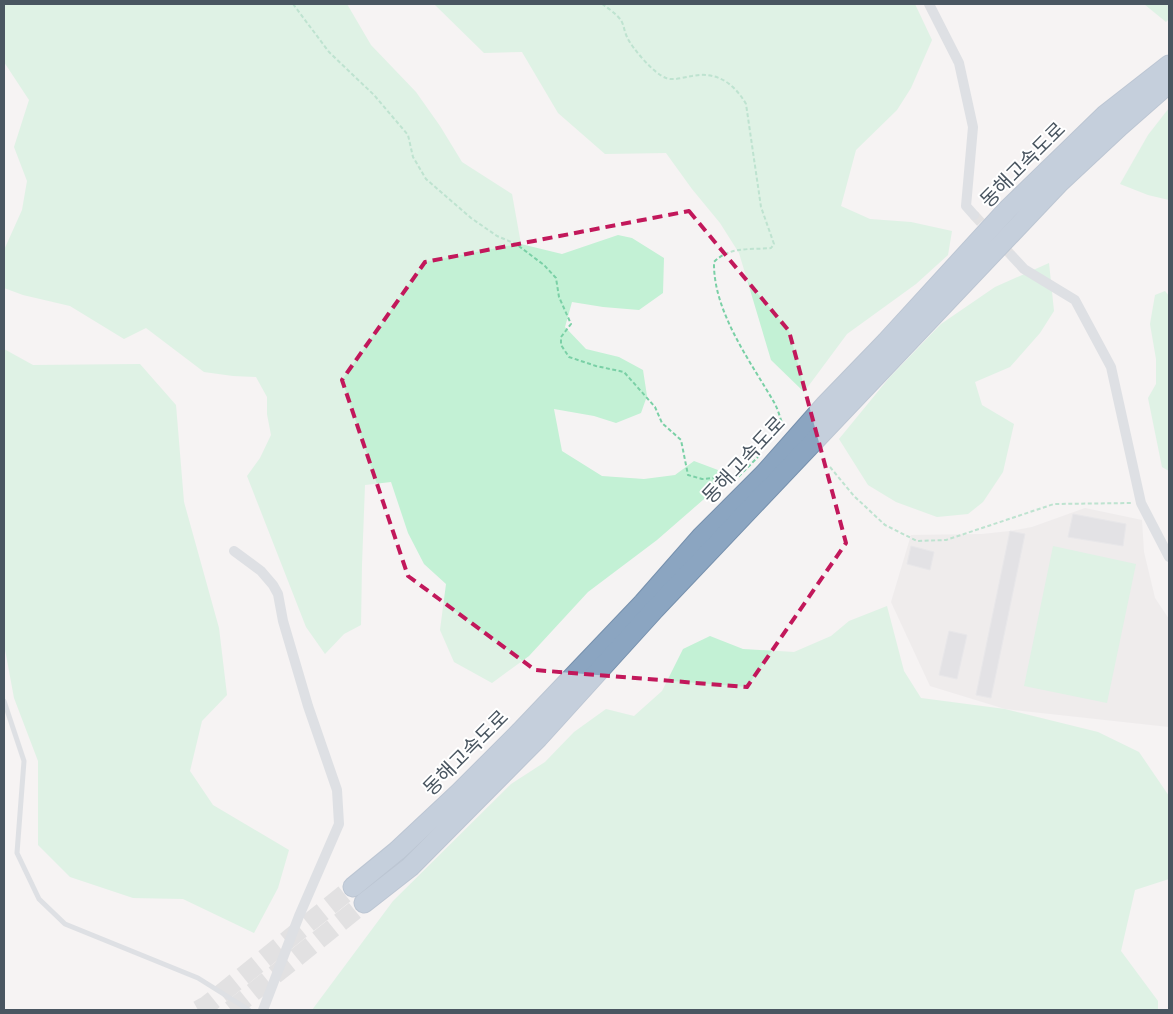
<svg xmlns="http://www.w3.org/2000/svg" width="1173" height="1014" font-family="Jost,'Noto Sans KR',sans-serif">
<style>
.education{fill:#e6e4e5}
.green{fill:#c3f1d5}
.building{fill:#cdcfd5;stroke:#d7d9de}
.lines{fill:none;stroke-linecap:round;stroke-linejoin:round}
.minor-tunnel{stroke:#caccce;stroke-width:10;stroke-dasharray:10 5;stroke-linecap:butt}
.motorway-tunnel{stroke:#caccce;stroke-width:19;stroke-dasharray:19 9;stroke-linecap:butt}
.motorway-casing{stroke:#7690ad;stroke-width:21}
.path{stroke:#7ad0a6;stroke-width:2;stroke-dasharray:4 2.5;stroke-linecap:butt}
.service{stroke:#c1cad2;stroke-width:5}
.minor{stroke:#c1cad2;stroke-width:10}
.motorway{stroke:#8ba5c1;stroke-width:19}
.marked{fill:none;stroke:#c2185b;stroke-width:4;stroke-dasharray:10 6;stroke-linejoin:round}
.labels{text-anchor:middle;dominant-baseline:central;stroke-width:4;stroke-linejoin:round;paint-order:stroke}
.street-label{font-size:20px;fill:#4a5661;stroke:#fff}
</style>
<rect width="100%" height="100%" fill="#f5f3f3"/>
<path class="education" d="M1085,508L1142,520L1144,552L1155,598L1169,619V727L1005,709L930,686L891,602L911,535L982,534L1010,531L1032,527Z"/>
<g class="green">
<path d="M4,4H347L371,45L416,92L440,126L462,162L512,194L521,244L562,254L618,235L632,238L664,258L663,293L639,310L603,307L572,302L565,327L586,349L619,357L643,370L647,396L641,413L616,423L594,416L554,409L562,451L602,476L644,479L675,475L694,461L718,470L711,493L657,540L588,592L529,656L492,683L454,662L440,630L446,584L424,564L408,533L391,482L365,485L362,564L361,625L344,634L325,654L306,627L247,476L260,458L271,435L267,414V397L256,377L233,376L204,372L146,328L124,339L70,306L23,295L4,288V250L22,210L27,181L14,147L29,100L4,62Z"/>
<path d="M434,4H915L932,40L911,88L897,110L856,150L841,206L870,219L911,222L952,231L948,255L916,284L847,334L804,392L771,360L739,253L720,223L692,189L666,153L605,154L558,113L522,52L484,53Z"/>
<path d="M1144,4H1169V19L1166,22Z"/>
<path d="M1169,108V200L1148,195L1120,184L1148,135Z"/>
<path d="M1049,263L1054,311L1040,333L1010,367L975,382L982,405L1014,424L1003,472L983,502L968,514L937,517L896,502L868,485L839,439L889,378L941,324L995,287Z"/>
<path d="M1165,291L1169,296V471L1162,467L1148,398L1156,384V359L1150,324L1155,295Z"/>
<path d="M4,349L33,365L140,364L176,405L184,502L219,628L227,695L202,721L190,771L213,805L289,850L278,888L254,933L183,899L133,898L70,877L38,845V761L14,698L4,644Z"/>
<path d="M1053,546L1136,564L1107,703L1024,686Z"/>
<path d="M887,606L904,671L921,698L1005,709L1098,732L1139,752L1169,796V879L1135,890L1121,951L1158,1001V1010H312L393,901L511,784L545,762L574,732L606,709L634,716L662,691L683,649L710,636L743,649L794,652L831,636L849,621Z"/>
</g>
<g class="building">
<path d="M1073,514L1126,524L1123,546L1068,537Z"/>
<path d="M1010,531L1025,534L991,698L976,695Z"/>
<path d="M911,546L934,552L930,570L907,564Z"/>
<path d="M949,631L967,635L957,679L939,675Z"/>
</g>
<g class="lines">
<path class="minor-tunnel" d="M974,215L1012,256"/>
<g class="motorway-tunnel">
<path d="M198,1010L207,1005L353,887"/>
<path d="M231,1010L364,903"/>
</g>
<defs>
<g id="motorway">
<path d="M353,887L397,851L459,793L520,732L643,603L701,537L764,474L826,404L886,342L1006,211L1105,115L1169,65"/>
<path d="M364,903L410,867L538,738L655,609L1060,182L1120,126L1169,83"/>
</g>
</defs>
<use href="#motorway" class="motorway-casing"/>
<g class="path">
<path d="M293,4L329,52L374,95L408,135L413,157L426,179L471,218L497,236L516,244L544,265L556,278L559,297L571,324L561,337V345L569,357L596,366L624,372L655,407L662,423L681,440L688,475L702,479L739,476L761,454"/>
<path d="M602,4C608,8 615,13 620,19C624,24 624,31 627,37C632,48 654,74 666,78C674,81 684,77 692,76C716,71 734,83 746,104L761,207L774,244L771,248C750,250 730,246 714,262C713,312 751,362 775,404C779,412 781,421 784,429"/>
<path d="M830,467L854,496L885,525L917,541L946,540L1054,504L1131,503"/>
</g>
<path class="service" d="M4,701L24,761L17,853L39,899L65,924L198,978L249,1010"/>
<g class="minor">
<path d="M929,4L959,63L973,127L966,206L974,215"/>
<path d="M1012,256L1024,269L1075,300L1111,367L1141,503L1169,557"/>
<path d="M234,551L261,571L273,585L278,594L283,621L308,706L337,790L339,824L299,916L263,1010"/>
</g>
<use href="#motorway" class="motorway"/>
</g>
<path d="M0 0H1173V1014H0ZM689,211L789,331L846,543L747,687L535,670L408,576L342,380L425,262Z" fill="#f5f3f3" fill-opacity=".55" fill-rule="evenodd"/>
<path class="marked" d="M689,211L789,331L846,543L747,687L535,670L408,576L342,380L425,262Z"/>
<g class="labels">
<g class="street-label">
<text transform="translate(1023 165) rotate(-45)">동해고속도로</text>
<text transform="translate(744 460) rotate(-47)">동해고속도로</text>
<text transform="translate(466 753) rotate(-45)">동해고속도로</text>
</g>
</g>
<rect width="1173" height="1014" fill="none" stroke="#4a5661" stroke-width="10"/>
</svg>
